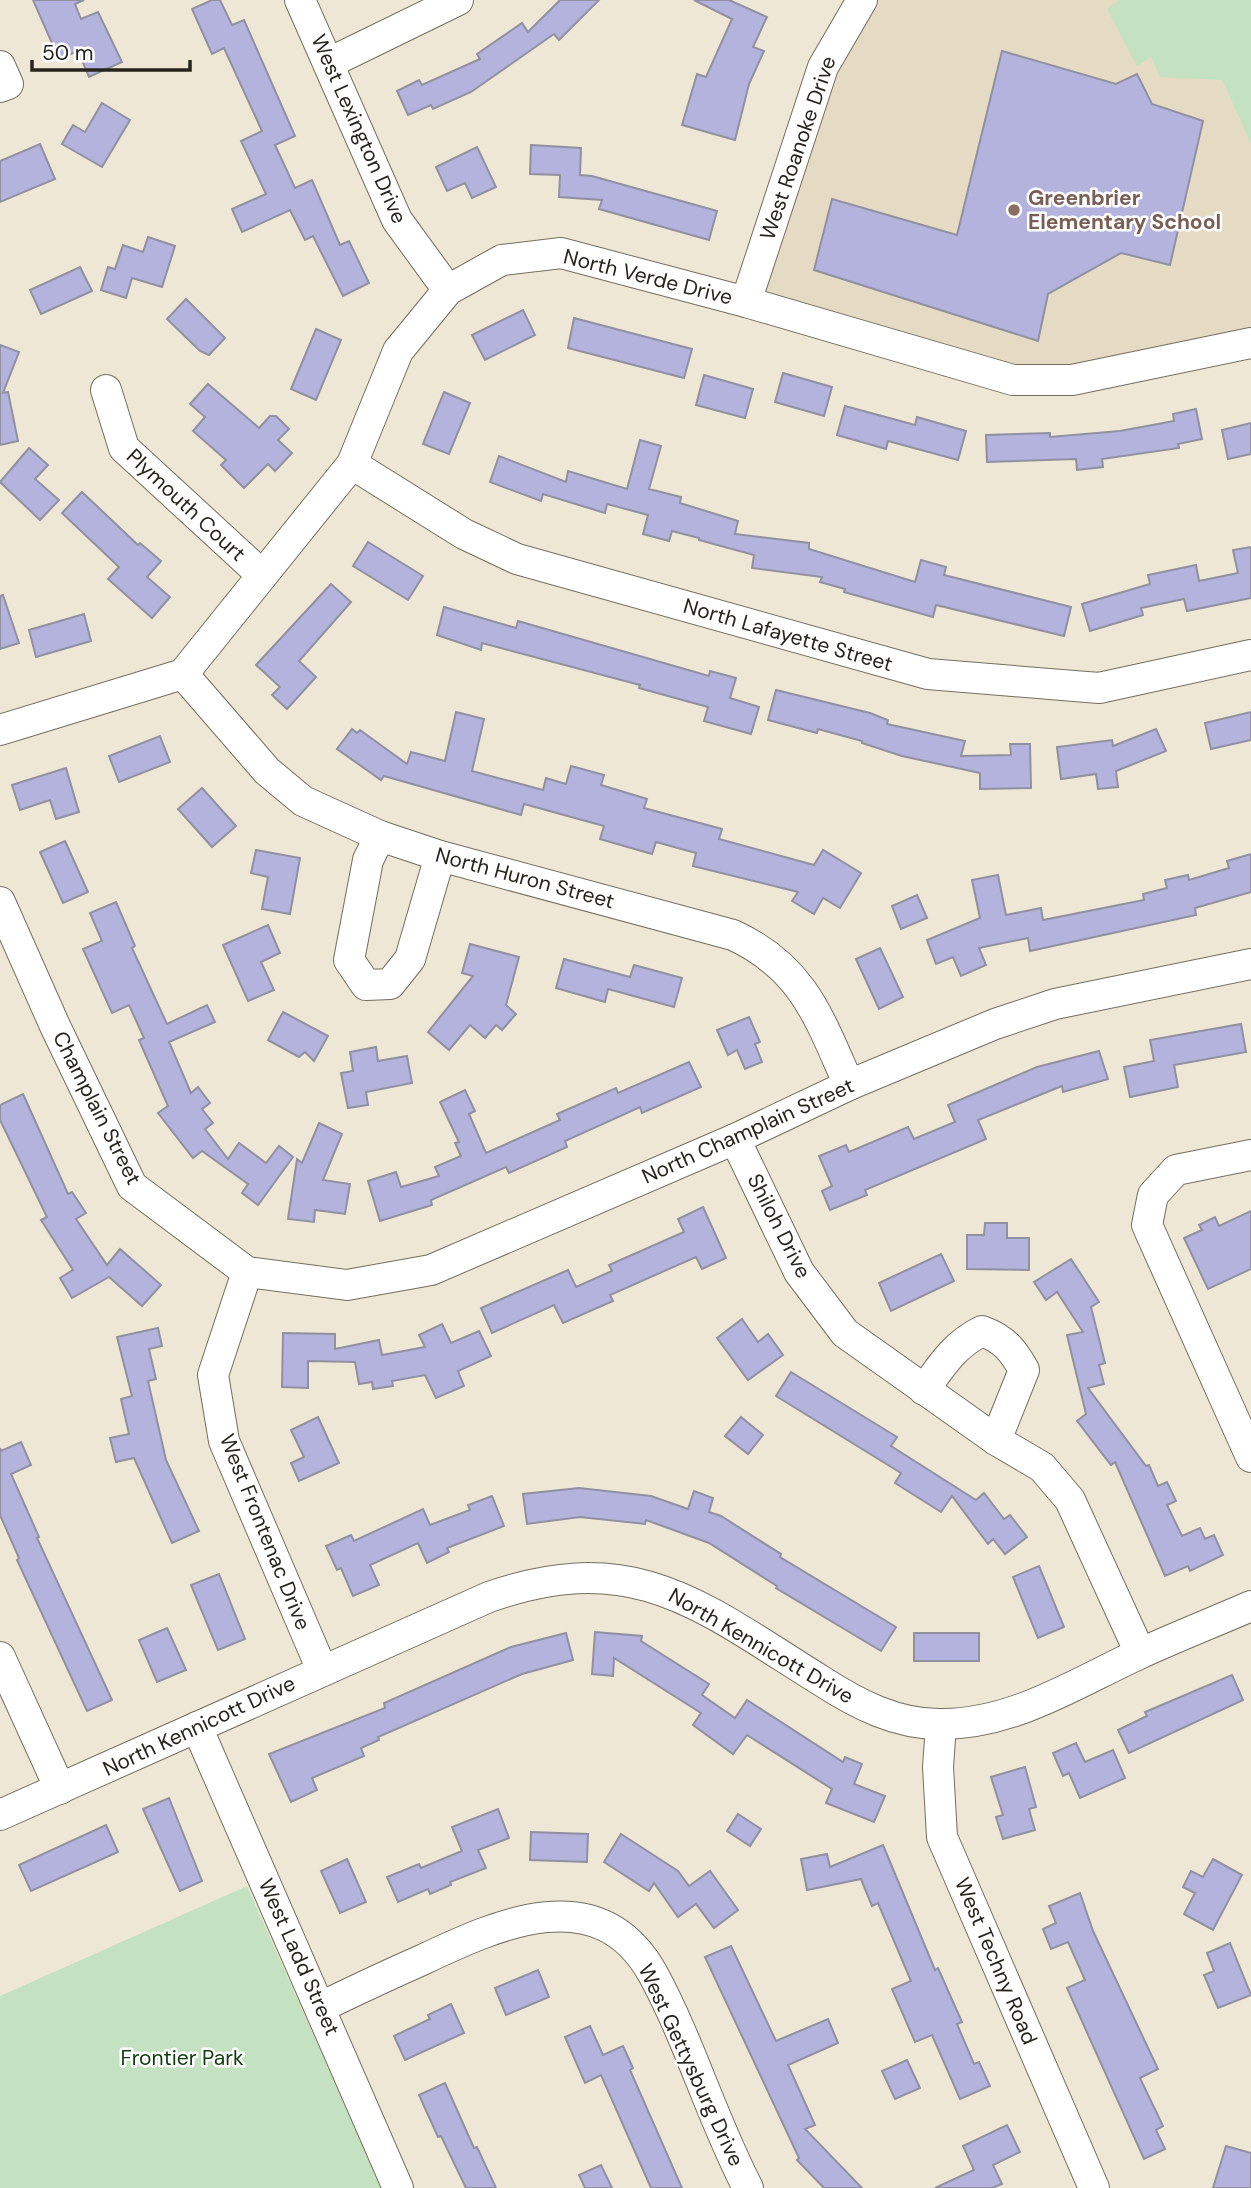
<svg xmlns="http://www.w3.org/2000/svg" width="1251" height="2188" font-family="'DM Sans',sans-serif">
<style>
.built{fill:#e5dac4}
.green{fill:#c4e2c1}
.building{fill:#b4b3dd;stroke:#9090a0;stroke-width:2}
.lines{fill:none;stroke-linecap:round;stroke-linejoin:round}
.minor-casing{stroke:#756e5f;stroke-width:32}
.minor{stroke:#fff;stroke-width:30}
.education-dot{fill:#8d6e63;stroke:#fff;stroke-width:2.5}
.labels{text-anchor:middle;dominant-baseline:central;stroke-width:5;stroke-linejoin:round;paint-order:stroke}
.street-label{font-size:21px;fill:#27241e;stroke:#fff}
.education-label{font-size:21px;font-weight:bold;fill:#785e54;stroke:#fff;text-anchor:start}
.park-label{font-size:21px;fill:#0e3c0d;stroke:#fff}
</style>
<rect width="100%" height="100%" fill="#efe7d6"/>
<path class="built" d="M862,0H1179L1222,80L1251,144V343L1072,380L746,302Z"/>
<g class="green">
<path d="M1119,0H1251V144L1222,80L1160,77L1151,57L1137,66L1107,9Z"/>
<path d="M247,1886L382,2188H0V1996Z"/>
</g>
<g class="building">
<path d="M33,0H84L75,4L81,19L98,12L122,62L89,77L78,51L59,59Z"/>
<path d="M212,0H220L232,25L244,20L295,136L275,145L295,188L312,180L340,245L349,241L369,283L343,296L313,236L305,240L290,210L242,232L232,209L266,194L241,141L262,131L224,48L212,54L192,9Z"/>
<path d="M560,0H599L559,40L554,34L471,92L433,109L431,105L408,115L397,91L419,80L422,85L480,59L477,54L522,23L528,32Z"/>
<path d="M694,0H729L767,17L753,47L764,51L749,84L735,140L682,125L697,74L706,77L732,19Z"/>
<path d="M1002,51L1116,84L1137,74L1152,104L1203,121L1170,265L1121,253L1048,294L1038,341L814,270L832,199L957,235Z"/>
<path d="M102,103L130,120L102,167L62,144L73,125L85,132Z"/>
<path d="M40,144L55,179L0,202V161Z"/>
<path d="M531,145L581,148L580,175L592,176L717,211L709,240L599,209L602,200L559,197L560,175L530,174Z"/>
<path d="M477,147L496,187L472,198L465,183L447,191L436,167Z"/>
<path d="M148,237L175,246L162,287L132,278L126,298L101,290L108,267L115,269L123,245L143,252Z"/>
<path d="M80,267L92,291L41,314L30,290Z"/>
<path d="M186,299L225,338L209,355L200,351L167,319Z"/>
<path d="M523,310L535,335L485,360L472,335Z"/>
<path d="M574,318L692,349L684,378L568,348Z"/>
<path d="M316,329L341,340L316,400L291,389Z"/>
<path d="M0,345L19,352L3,393L8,392L18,441L0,445Z"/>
<path d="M783,373L832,387L824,416L775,402Z"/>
<path d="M704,375L753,389L745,418L696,405Z"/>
<path d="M208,384L259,428L270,416H276L289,429L278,440L292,453L275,471L268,464L244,488L221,465L226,460L193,431L205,417L190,404Z"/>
<path d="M444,392L470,403L449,454L423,444Z"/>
<path d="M845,406L915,425L917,417L966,431L958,460L888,441L886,449L837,435Z"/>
<path d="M1196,409L1202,439L1178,444L1179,448L1102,459L1103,467L1077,470L1076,459L987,462L986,435L1050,433V437L1120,431L1174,421L1173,414Z"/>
<path d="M1251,423V454L1228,459L1222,430Z"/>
<path d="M640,440L661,446L649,489L681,497L680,503L738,521L735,534L809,543V549L915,582L921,560L946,567L944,575L1071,607L1064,636L936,605L933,617L844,592L845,589L820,582L822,577L752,568L754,555L699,540V538L672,531L669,541L643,534L648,515L607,504L605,513L543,494L541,501L490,482L499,456L566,482L568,471L627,489Z"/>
<path d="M29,448L48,465L35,479L59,500L40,520L0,482Z"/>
<path d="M82,492L138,545L140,543L161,561L147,577L170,597L152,618L108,579L119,567L62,513Z"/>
<path d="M368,542L423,576L408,600L353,566Z"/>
<path d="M1251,547V598L1187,611L1184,599L1141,608L1143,615L1090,631L1082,604L1150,584L1148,575L1196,565L1199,581L1238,573L1233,550Z"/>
<path d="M331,584L351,602L299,661L316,677L287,709L272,695L280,687L256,665Z"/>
<path d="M3,595L19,643L0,649V596Z"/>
<path d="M444,607L516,628L518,621L709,676L710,671L736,678L730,698L759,707L751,734L704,721L708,707L639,688L640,685L482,643L481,650L437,635Z"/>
<path d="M84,614L91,641L36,657L29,630Z"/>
<path d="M776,690L870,713L888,720L887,724L965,741L961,756L1011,755L1010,744H1030L1031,788L980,789V773L902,756L862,743V741L818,729L817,733L768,720Z"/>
<path d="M456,712L484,719L472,771L543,790L546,778L566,784L571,766L604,775L601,785L647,799L644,808L722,829L719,839L814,865L823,850L861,873L840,908L823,898L814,914L792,901L798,892L693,866L696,853L656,842L652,854L600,839L604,826L524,804L521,815L384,776L381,780L337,749L352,729L357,733L360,730L407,764L411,752L445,761Z"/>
<path d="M1251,712V740L1211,749L1205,723Z"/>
<path d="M1156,729L1166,751L1116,771L1118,787L1098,789L1096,774L1061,779L1057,747L1112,740L1113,746Z"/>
<path d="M160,736L170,762L119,782L109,756Z"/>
<path d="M66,768L79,812L56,819L50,800L20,810L12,785Z"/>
<path d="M202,788L236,826L212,847L178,809Z"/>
<path d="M65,841L88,892L63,903L40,852Z"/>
<path d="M256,850L300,858L290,914L262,909L268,877L251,873Z"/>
<path d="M1251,854V892L1195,908L1196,915L1030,951L1028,938L979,948L986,965L961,976L953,957L936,964L927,940L980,918L972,880L998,875L1006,915L1041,908L1043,920L1144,900L1143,894L1167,888L1165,880L1188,875L1189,880L1229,868L1227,861Z"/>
<path d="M917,895L927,918L901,929L892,906Z"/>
<path d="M116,902L135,946L132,948L167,1024L207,1005L215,1022L169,1042L191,1093L198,1087L210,1103L202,1109L213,1123L205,1129L228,1159L239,1143L266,1163L279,1146L293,1157L258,1205L242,1193L248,1184L202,1151L193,1158L158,1113L168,1106L139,1040L144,1038L129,1005L112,1013L83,949L102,941L90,913Z"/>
<path d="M268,925L280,953L261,962L274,990L248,1001L223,945Z"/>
<path d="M470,944L519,957L506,1005L516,1014L502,1030L496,1025L485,1038L470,1025L449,1050L428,1032L473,976L462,973Z"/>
<path d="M880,948L903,997L879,1009L856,959Z"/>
<path d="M564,959L630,977L634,965L682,978L674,1007L608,989L605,1002L556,988Z"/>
<path d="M283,1012L328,1036L314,1061L305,1052L299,1057L268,1040Z"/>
<path d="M749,1017L760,1042L755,1044L762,1062L745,1069L737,1050L728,1055L717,1030Z"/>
<path d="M1241,1024L1246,1052L1174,1065L1178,1087L1130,1097L1124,1067L1154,1061L1150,1040Z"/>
<path d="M376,1047L378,1061L407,1056L412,1083L366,1092L368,1105L348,1108L341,1073L353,1071L350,1052Z"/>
<path d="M1099,1051L1108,1079L1063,1092L1062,1086L978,1120L986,1139L865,1190L867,1195L830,1210L822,1191L832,1186L819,1156L846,1145L849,1152L908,1127L914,1139L955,1122L948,1105L1037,1067Z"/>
<path d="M689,1062L701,1087L642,1113L640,1107L565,1141L567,1147L509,1173L506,1167L431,1200L432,1205L380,1221L368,1181L396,1172L401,1187L439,1176L435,1167L461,1156L455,1143L459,1142L440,1102L465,1090L475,1111L469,1114L486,1153L560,1120L557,1114L616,1088L618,1093Z"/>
<path d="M23,1094L68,1194L72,1192L86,1213L76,1219L107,1265L120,1249L161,1285L142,1306L109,1277L72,1298L60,1278L73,1270L41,1220L47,1217L0,1120V1105Z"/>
<path d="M319,1123L342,1134L323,1180L350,1184L345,1214L315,1210L314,1222L288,1219L297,1159L302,1163Z"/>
<path d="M703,1207L726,1258L702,1269L696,1257L610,1295L613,1301L563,1323L554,1305L492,1333L481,1308L568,1270L576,1287L612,1271L609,1265L684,1232L678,1219Z"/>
<path d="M1251,1211V1269L1208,1289L1184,1238L1202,1230L1199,1225L1215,1217L1219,1226Z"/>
<path d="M985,1223H1007V1238H1029V1270L967,1269V1235H984Z"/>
<path d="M941,1254L954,1281L891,1311L879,1283Z"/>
<path d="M1071,1259L1099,1302L1091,1307L1105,1363L1099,1365L1104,1384L1088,1388L1146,1466L1149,1465L1158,1486L1167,1482L1176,1501L1167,1505L1182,1536L1200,1528L1205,1539L1214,1535L1223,1555L1190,1571L1188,1566L1165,1576L1115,1462L1111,1465L1077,1421L1086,1414L1067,1335L1083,1332L1057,1292L1046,1300L1034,1282Z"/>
<path d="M742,1319L758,1342L768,1334L783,1355L748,1380L717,1338Z"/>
<path d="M442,1324L451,1343L479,1331L491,1356L458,1371L464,1386L436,1398L425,1375L392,1381L393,1386L373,1389L372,1382L359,1384L355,1362L308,1361V1388L282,1387L283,1333L335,1334V1349L379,1340L382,1355L425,1347L419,1335Z"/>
<path d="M158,1328L162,1346L149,1349L156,1379L148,1381L166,1460L199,1531L172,1543L134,1458L116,1462L110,1438L129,1434L121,1399L132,1396L117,1337Z"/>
<path d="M791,1372L897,1437L891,1446L976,1500L984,1493L1004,1519L1010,1515L1027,1537L1005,1554L993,1539L988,1544L952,1496L941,1512L895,1483L901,1473L776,1396Z"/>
<path d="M318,1417L339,1463L299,1481L291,1463L304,1457L291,1430Z"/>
<path d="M741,1417L763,1435L748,1454L725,1436Z"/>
<path d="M21,1442L31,1465L11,1474L39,1537L37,1538L112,1700L87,1711L17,1560L19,1558L0,1515V1448L1,1451Z"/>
<path d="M579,1488L651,1496L688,1509L694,1491L713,1498L709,1512L721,1516L781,1554L780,1557L896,1627L881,1651L776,1588L777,1586L709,1543L646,1520L645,1524L580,1517L527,1524L523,1494Z"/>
<path d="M492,1496L504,1526L447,1548L449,1552L427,1563L418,1543L370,1565L379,1585L353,1596L341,1568L337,1570L326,1546L351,1535L354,1541L423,1509L430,1525L470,1510L468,1505Z"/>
<path d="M1039,1566L1064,1627L1038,1638L1013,1577Z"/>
<path d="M219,1574L245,1639L218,1650L191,1585Z"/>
<path d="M167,1628L186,1670L157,1682L139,1640Z"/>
<path d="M595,1632L642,1636L641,1641L709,1684L702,1695L735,1718L747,1700L843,1762L845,1757L862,1764L854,1784L885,1796L874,1822L826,1803L832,1789L747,1735L733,1754L693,1725L701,1713L614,1658L613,1676L592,1674Z"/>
<path d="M566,1633L573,1660L522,1674L378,1737L379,1740L361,1748L364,1756L312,1778L317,1790L291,1802L269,1754L385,1708L384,1703L511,1647Z"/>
<rect x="914" y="1633" width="65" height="28"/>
<path d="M1232,1675L1243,1700L1129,1753L1118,1730L1147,1716L1145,1712Z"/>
<path d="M1076,1743L1085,1762L1113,1750L1125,1778L1080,1798L1069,1773L1063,1776L1053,1753Z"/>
<path d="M1025,1767L1036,1807L1029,1809L1035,1830L1003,1839L996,1817L1003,1815L991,1777Z"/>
<path d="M169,1798L202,1881L180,1891L143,1809Z"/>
<path d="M498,1809L509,1838L478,1850L486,1868L450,1882L451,1885L430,1894L428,1889L398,1902L387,1877L419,1864L421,1868L462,1851L452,1827Z"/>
<path d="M738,1814L761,1829L750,1846L727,1831Z"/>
<path d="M106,1825L118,1852L31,1891L19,1865Z"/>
<path d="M531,1832L588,1834L587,1862L530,1860Z"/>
<path d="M621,1834L678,1871L689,1886L710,1871L738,1910L714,1928L696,1904L678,1917L654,1883L649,1891L604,1862Z"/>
<path d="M883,1845L935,1970L938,1968L962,2022L957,2024L974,2064L979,2062L990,2086L960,2099L932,2035L915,2042L892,1989L911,1981L878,1903L872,1906L861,1879L807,1890L801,1859L827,1854L830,1867Z"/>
<path d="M347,1859L366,1902L340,1913L321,1871Z"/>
<path d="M1213,1859L1242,1875L1213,1930L1184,1914L1195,1893L1183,1887L1191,1871L1203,1877Z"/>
<path d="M1080,1893L1093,1931L1158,2069L1140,2078L1163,2126L1156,2130L1165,2149L1144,2159L1067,1988L1085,1980L1068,1942L1051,1949L1043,1929L1056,1923L1049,1906Z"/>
<path d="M1230,1943L1251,1995L1218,2008L1204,1975L1214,1971L1207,1953Z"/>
<path d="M731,1946L776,2041L828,2019L838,2043L788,2065L815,2125L805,2129L862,2188H824L797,2160L799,2158L705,1957Z"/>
<path d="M538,1970L549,1997L506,2015L495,1988Z"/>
<path d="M451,2004L464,2033L405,2060L394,2036L430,2019L428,2015Z"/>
<path d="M590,2026L603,2055L623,2046L633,2068L630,2070L682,2188H651L601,2075L585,2083L565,2037Z"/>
<path d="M907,2060L920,2088L895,2099L882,2071Z"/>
<path d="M445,2083L474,2148L477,2147L496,2188H466L441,2136L438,2137L419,2095Z"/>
<path d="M1007,2125L1020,2152L993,2165L1002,2184L992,2188H935L974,2170L963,2146Z"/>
<path d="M1226,2146L1251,2153V2188H1213Z"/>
<path d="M601,2165L612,2188H585L579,2175Z"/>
</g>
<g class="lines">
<defs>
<g id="minor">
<path d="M300,0L397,220L448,290"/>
<path d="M329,63L458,0"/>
<path d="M0,66L8,84L0,87"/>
<path d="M746,302L823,67L862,0"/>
<path d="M106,390L124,448L262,575"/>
<path d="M352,464L464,534L517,559L928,674L1099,688L1251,655"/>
<path d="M183,674L267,771L303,801L380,836L440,856L733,935C804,968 819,1018 849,1085"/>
<path d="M0,730L183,674L352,464L398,351L448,290L502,260L561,253L746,302L1013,380H1072L1251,343"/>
<path d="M380,836L368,860L349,960L366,985L390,984L410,959L440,856"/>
<path d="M0,902L55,1026L132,1186L247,1272L347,1285L431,1270L735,1139L849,1085L995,1024L1055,1004L1251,964"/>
<path d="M735,1139L799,1272L845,1333L996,1440L1042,1467L1070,1500L1140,1653"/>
<path d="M1251,1155L1176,1170L1153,1195L1147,1225L1251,1457"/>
<path d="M247,1272L213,1375L224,1441L322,1670"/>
<path d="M924,1390C942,1365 954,1345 982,1331C1004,1339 1013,1350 1024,1370L996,1440"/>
<path d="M0,1657L60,1789"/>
<path d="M941,1725L938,1767L942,1837L1094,2188"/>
<path d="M197,1727L398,2188"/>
<path d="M0,1815L489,1597C635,1546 701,1606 820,1680C857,1704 897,1725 942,1724C1014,1724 1076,1683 1139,1654C1176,1637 1214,1622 1251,1606"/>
<path d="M321,2007C354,1991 388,1975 422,1960C498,1924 599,1877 653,1974C690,2042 712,2119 748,2188"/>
</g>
</defs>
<use href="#minor" class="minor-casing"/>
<use href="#minor" class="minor"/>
</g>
<circle class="education-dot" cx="1014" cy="210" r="7"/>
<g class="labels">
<g class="street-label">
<text transform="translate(359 129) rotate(66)">West Lexington Drive</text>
<text transform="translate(798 148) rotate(-71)">West Roanoke Drive</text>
<text transform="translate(648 277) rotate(14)">North Verde Drive</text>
<text transform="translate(186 505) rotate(43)">Plymouth Court</text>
<text transform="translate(788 635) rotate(16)">North Lafayette Street</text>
<text transform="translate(525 878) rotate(15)">North Huron Street</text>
<text transform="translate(97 1108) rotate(63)">Champlain Street</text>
<text transform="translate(748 1131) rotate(-24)">North Champlain Street</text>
<text transform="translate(779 1226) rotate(63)">Shiloh Drive</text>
<text transform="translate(265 1532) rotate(68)">West Frontenac Drive</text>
<text transform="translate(761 1646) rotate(30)">North Kennicott Drive</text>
<text transform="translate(199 1726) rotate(-25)">North Kennicott Drive</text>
<text transform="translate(299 1957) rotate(66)">West Ladd Street</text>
<text transform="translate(996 1961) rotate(67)">West Techny Road</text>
<text transform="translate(691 2065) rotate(65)">West Gettysburg Drive</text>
</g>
<g class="education-label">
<text x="1028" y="198">Greenbrier<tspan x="1028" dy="24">Elementary School</tspan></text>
</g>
<g class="park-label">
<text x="182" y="2058">Frontier Park</text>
</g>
</g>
<path d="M32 60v10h158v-10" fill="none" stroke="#27241e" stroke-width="3.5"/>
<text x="42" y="60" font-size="21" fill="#27241e" stroke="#ffffff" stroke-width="5" paint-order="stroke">50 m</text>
</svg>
